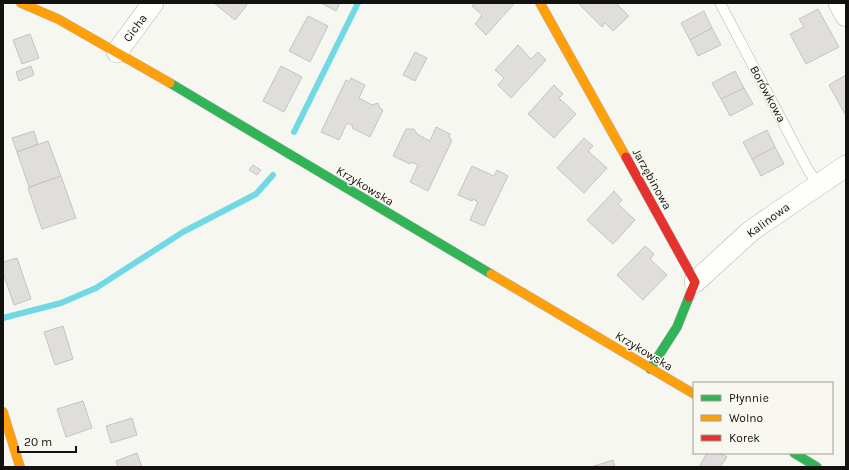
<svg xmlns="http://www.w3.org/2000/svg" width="849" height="470" font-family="Karla,sans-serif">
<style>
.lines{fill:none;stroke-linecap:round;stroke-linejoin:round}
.stream{stroke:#71d9e3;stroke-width:6}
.building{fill:#e0dedc;stroke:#c6c4c2}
.lane-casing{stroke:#b2b2af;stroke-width:11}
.street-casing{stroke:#b2b2af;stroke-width:22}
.fast-casing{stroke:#b2b2af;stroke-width:10}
.slow-casing{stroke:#b2b2af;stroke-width:10}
.jam-casing{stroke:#b2b2af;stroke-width:10}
.lane{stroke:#fefefd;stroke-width:10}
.street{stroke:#fefefd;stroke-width:21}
.fast{stroke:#30b455;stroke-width:9}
.slow{stroke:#ff9f0a;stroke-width:9}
.jam{stroke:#e5322d;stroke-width:9}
.labels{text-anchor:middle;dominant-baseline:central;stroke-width:3;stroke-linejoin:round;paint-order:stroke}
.street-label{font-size:12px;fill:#131210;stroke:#f9f8f0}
</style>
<rect width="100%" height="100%" fill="#f7f7f2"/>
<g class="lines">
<g class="stream">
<path d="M294,132L358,3"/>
<path d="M3,318L61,303L96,288L183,232L256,194L273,175"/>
</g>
</g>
<g class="building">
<path d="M214,3H245L247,5L235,20Z"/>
<path d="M321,3H340L336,11Z"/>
<path d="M475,3H513L514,4L486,35L475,24L482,15L472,6Z"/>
<path d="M578,3H616L629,16L613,31L605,23L602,27Z"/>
<path d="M818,9L839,47L806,64L790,34L804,27L799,19Z"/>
<path d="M704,11L712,28L690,40L681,23Z"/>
<path d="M308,16L328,26L310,62L289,51Z"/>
<path d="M712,28L721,45L698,56L690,40Z"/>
<path d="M30,34L39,58L22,64L13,40Z"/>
<path d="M518,45L531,59L538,52L546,60L511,98L498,85L504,78L495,70Z"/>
<path d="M415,52L427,58L415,81L403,75Z"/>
<path d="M31,66L34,75L19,81L16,72Z"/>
<path d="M281,66L302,77L284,112L263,101Z"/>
<path d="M735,71L744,88L721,99L712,83Z"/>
<path d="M846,75V113L845,114L829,85Z"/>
<path d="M351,78L365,85L359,98L372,105L378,103L380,108L383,110L370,137L352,128L353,126L347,123L339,140L321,132L346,80L349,82Z"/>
<path d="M554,85L563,94L559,98L576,114L554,138L528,114Z"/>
<path d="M744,88L753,104L730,116L721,99Z"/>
<path d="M436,127L450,134L449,138L452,140L428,191L410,182L418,165L411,162L410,164L393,156L406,129H414L417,134L430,141Z"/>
<path d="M767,130L775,147L752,159L743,142Z"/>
<path d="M34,131L38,144L17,152L12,138Z"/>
<path d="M584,138L593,146L588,151L607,168L584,193L557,168Z"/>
<path d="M48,141L61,176L29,187L17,152Z"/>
<path d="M775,147L784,164L761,176L752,159Z"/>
<path d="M253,165L261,170L257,175L249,170Z"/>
<path d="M472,166L494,176L497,170L508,176L484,226L470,220L478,202L473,199L472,201L458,195Z"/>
<path d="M61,176L76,218L42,229L28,188Z"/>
<path d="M614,191L622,200L618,204L635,220L613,244L587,220Z"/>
<path d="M645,246L654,254L650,259L667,275L643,300L617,275Z"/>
<path d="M17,258L31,299L14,305L3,273V262Z"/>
<path d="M63,326L73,359L55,365L44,332Z"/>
<path d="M83,401L92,428L66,437L57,409Z"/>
<path d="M132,418L137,435L111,443L106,426Z"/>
<path d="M137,453L142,467H118L116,461Z"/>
<path d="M707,453H720L727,457L720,467H699Z"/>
<path d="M613,460L615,467H591Z"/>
</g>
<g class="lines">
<defs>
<path id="lane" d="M720,3L807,168L818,185"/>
<g id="street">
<path d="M839,3L846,16"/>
<path d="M117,52L153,3"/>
<path d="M695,282L752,230L846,166"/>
</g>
<g id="fast">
<path d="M170,83L491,274"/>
<path d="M650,369L677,327L689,297"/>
<path d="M794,453L817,467"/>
</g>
<g id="slow">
<path d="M21,3L58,19L170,83"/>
<path d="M540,3L626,157"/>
<path d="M491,274L694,394"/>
<path d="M3,412L20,467"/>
</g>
<path id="jam" d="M626,157L695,282L689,297"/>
</defs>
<use href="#lane" class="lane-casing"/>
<use href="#street" class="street-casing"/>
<use href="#fast" class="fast-casing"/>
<use href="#slow" class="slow-casing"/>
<use href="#jam" class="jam-casing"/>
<use href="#lane" class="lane"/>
<use href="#street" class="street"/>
<use href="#fast" class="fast"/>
<use href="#slow" class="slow"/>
<use href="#jam" class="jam"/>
</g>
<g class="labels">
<g class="street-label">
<text transform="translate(135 28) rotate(-53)">Cicha</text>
<text transform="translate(768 94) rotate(62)">Borówkowa</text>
<text transform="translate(652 179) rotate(61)">Jarzębinowa</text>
<text transform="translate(365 186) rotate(31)">Krzykowska</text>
<text transform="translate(768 220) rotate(-36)">Kalinowa</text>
<text transform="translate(644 351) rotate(31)">Krzykowska</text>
</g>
</g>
<rect width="849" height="470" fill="none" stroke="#131210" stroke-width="8"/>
<rect x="693" y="382" width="140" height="72" fill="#f9f8f0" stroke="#9d9c96"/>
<rect x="701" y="395" width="20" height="6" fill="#30b455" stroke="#9d9c96"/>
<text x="729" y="402" font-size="12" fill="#131210">Płynnie</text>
<rect x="701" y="415" width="20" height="6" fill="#ff9f0a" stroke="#9d9c96"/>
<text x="729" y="422" font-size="12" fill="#131210">Wolno</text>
<rect x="701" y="435" width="20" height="6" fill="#e5322d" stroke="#9d9c96"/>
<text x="729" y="442" font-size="12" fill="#131210">Korek</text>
<path d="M18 446v6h58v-6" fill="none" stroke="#131210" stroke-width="2"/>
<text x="24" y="446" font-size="12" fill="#131210" stroke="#f9f8f0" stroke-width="3" paint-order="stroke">20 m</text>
</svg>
